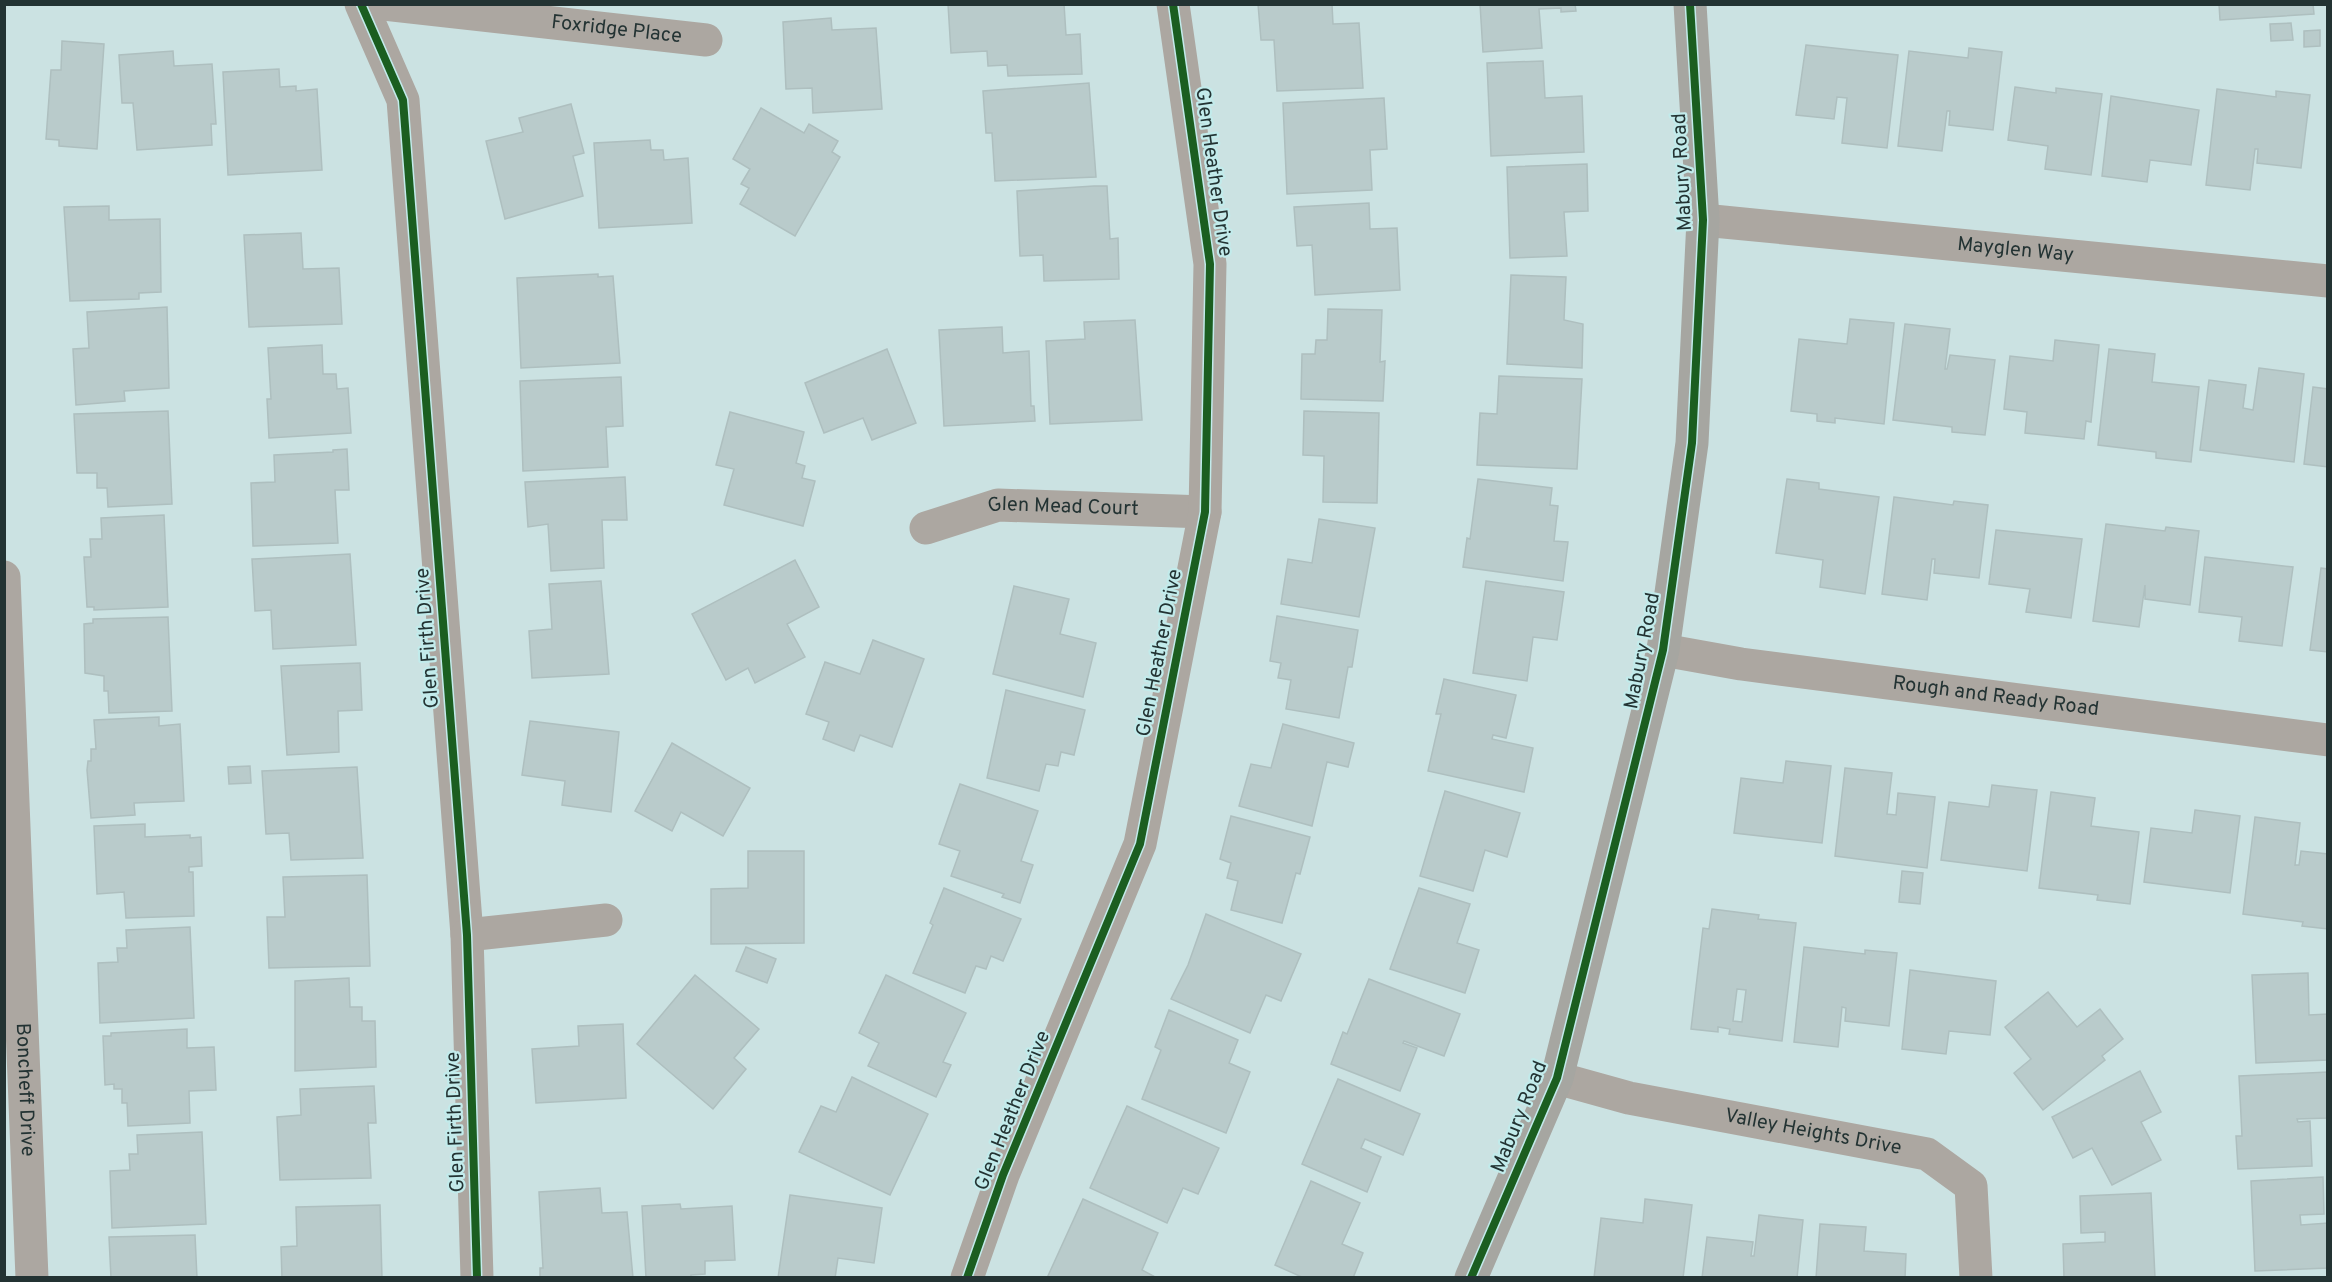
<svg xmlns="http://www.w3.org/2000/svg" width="2332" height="1282" font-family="Overpass,sans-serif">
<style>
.building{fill:#b9cbcb;stroke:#aebfbf;stroke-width:1.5;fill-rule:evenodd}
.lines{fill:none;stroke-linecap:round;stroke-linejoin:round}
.minor{stroke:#aca7a1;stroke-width:33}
.secondary{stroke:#a6a6a1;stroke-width:33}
.cycleway-casing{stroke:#c2ebeb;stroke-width:11}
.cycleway{stroke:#1b5e20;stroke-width:8}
.labels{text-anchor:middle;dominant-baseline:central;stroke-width:4.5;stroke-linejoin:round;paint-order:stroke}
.street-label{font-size:20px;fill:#233333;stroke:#c2ebeb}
</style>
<rect width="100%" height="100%" fill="#cbe2e2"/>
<g class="building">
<path d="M948,4H1064L1066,35L1080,34L1082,74L1008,76L1007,65L988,66L987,51L951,53Z"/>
<path d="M1258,4H1332L1333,24L1359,23L1363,88L1277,91L1274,40H1261Z"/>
<path d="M1480,4H1575L1576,11L1561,12V8L1539,9L1542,48L1483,52Z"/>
<path d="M2219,4H2313L2314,14L2220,20Z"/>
<path d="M831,18L832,30L876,28L882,109L813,113L812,88L786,89L783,22Z"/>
<path d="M2291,23L2293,40L2271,41L2270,24Z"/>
<path d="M2320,30V46L2304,47V31Z"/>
<path d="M62,41L104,44L97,149L59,146V140L46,139L51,70H61Z"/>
<path d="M1806,45L1898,55L1887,148L1842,143L1847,98L1837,97L1834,119L1796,115Z"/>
<path d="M1969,48L2002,52L1993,130L1949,125L1950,111H1947L1942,151L1898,146L1909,51L1968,58Z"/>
<path d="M173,51L174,66L212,64L216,124H211L212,145L137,150L133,103H122L119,55Z"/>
<path d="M1543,61L1545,98L1582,96L1584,152L1491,156L1487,63Z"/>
<path d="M279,69L280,87L296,86V91L317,89L322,170L228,175L223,72Z"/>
<path d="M1089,83L1096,177L995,181L992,133H986L983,91Z"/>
<path d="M2015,87L2056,93V88L2102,94L2091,175L2045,169L2048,146L2008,140Z"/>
<path d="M2217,89L2276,97V91L2310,95L2301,168L2257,163L2258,149H2255L2250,190L2206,185Z"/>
<path d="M2111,96L2199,110L2191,165L2150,160L2147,182L2102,176Z"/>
<path d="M1384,98L1387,149L1370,150L1372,190L1287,194L1283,103Z"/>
<path d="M571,104L584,153L573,156L583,196L505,219L486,141L523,132L519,118Z"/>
<path d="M761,108L804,133L809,124L838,141L832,152L840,157L795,236L740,204L749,188L741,184L750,169L733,159Z"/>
<path d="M650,140L651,150H663L664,160L688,158L692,223L599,228L594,143Z"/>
<path d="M1587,164L1588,211L1564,212L1567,256L1510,258L1507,167Z"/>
<path d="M1094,186H1107L1110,239L1118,238L1119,279L1044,281L1043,255L1020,256L1017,191Z"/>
<path d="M1369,203L1370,229L1397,228L1400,290L1315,295L1312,245L1297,246L1294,207Z"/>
<path d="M109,206V220L160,219L161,292L139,293V299L70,301L64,207Z"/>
<path d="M301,233L303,269L339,268L342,324L249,327L244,235Z"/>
<path d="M598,274V277L613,276L620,363L521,368L517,278Z"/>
<path d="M1511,275L1566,277L1564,320L1583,324L1582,368L1507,364Z"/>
<path d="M167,307L169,388L124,391L125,401L76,405L73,349L89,348L87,312Z"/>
<path d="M1328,309L1382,310L1380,362L1385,361L1383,401L1301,399L1302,354H1315L1316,340H1327Z"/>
<path d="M1850,319L1894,323L1884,424L1835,418V423L1817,421V414L1791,411L1799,339L1847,344Z"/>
<path d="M1135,320L1142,420L1050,424L1046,341L1085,339L1084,322Z"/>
<path d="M1905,324L1950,329L1945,369H1947L1950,355L1995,360L1985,435L1952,432V427L1893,420Z"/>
<path d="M1002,327L1003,353L1029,351L1031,406H1034L1035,421L944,426L939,330Z"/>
<path d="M2055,340L2099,345L2091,422L2086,421L2084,439L2025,433L2027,412L2004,409L2010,356L2053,361Z"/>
<path d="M322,345L323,374H336L337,389L348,388L351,433L269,438L267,399H271L268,348Z"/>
<path d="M887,349L916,423L872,440L863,418L824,433L805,383Z"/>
<path d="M2109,349L2155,354L2152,382L2199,387L2191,462L2156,458V452L2098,445Z"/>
<path d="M2259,368L2304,374L2294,462L2200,450L2209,380L2246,385L2243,408L2253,410Z"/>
<path d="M1499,376L1582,379L1577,469L1477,465L1480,413L1497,414Z"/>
<path d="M621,377L623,426L606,427L608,467L523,471L520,381Z"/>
<path d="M2313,387L2328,389V467L2304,464Z"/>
<path d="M168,411L172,504L108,507L107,488H97V473H77L74,414Z"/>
<path d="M1304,411L1379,413L1377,503L1323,502L1324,456L1303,455Z"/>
<path d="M730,412L804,432L796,463L805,466L802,478L815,481L803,526L724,505L734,469L716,465Z"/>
<path d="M347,449L349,490H335L338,543L253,546L251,483L275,482L274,455L333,452V450Z"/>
<path d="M625,477L627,520H602L604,568L551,571L548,524L528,527L525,482Z"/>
<path d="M1478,479L1552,488L1550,505L1558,506L1554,541L1568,542L1563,581L1463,567L1467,538L1470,539Z"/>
<path d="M1787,479L1819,483V489L1879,497L1865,594L1820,587L1823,560L1776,553Z"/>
<path d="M1894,497L1953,505L1954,501L1988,505L1979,578L1934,573L1935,559H1932L1927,600L1882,594Z"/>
<path d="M164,515L168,607L94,610V607H87L84,557H91L90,539H102L101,518Z"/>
<path d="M1319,519L1375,528L1359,617L1281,604L1288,559L1312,563Z"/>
<path d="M2106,524L2165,531L2166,527L2199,531L2190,605L2145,599V585L2139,627L2093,621Z"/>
<path d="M1996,530L2082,539L2071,618L2026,612L2030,589L1989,584Z"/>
<path d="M350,554L356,645L273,649L271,610L255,611L252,559Z"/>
<path d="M2205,557L2293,567L2282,646L2239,641L2242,617L2199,612Z"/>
<path d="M795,560L819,607L787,624L805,657L755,683L748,668L726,680L692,614Z"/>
<path d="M2321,568L2328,569V652L2310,650Z"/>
<path d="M601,581L609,674L532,678L529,631L552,629L549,584Z"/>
<path d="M1486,581L1564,592L1557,640L1533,637L1527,681L1473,673Z"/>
<path d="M1014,586L1069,599L1060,634L1096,643L1083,697L993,674Z"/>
<path d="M1277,616L1358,630L1352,667H1348L1339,718L1286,709L1291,680L1278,678L1281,663L1270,661Z"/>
<path d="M168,617L172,711L109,713L108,691H104V676L85,673L84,624L93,623V619Z"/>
<path d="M873,640L924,659L892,747L860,735L854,751L823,739L829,722L806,714L825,662L860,674Z"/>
<path d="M360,663L362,710L338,711L339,752L287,755L281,666Z"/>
<path d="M1444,679L1516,695L1506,738L1493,735L1492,739L1533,748L1524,792L1428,771L1441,714H1436Z"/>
<path d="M1006,690L1085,710L1074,755L1061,752L1058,766L1046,764L1039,791L987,778Z"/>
<path d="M159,717V726L180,724L184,801L134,803L135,815L91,818L87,770L88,761H91V749H96L94,720Z"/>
<path d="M530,721L619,732L611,812L562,805L565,781L522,775Z"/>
<path d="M1283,724L1354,743L1348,767L1327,762L1312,826L1239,806L1251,764L1271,768Z"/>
<path d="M672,743L750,788L723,836L681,812L672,831L635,811Z"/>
<path d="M1786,761L1831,766L1822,843L1734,833L1741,778L1783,783Z"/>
<path d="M250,766L251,783L229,784L228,767Z"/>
<path d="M357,767L363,858L291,860L289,833L266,834L262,771Z"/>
<path d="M1845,768L1892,773L1887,814L1896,815L1898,793L1935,797L1927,868L1835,856Z"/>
<path d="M960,784L1038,811L1021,861L1033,865L1020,903L1002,897L1004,894L951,876L960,851L939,844Z"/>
<path d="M1992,785L2037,790L2027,871L1941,860L1949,802L1989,807Z"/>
<path d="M1445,791L1520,813L1507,857L1485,850L1473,891L1420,876Z"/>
<path d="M2051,792L2095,798L2091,826L2139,832L2130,904L2097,900L2098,895L2039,888Z"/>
<path d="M2195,810L2240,816L2230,893L2144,882L2151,828L2192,833Z"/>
<path d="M1231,816L1310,837L1300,874L1296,873L1282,923L1231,910L1238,881L1227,878L1231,863L1220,859Z"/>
<path d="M2255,817L2300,823L2295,865H2299L2301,851L2328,854V929L2302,926L2303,922L2243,914Z"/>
<path d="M145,824V837L190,835V838L201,837L202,866L189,867V872H193L194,916L126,918L124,892L97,894L94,826Z"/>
<path d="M748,851H804V943L711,944V889L748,888Z"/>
<path d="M1902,871L1923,873L1920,904L1899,902Z"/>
<path d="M367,875L370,966L269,968L267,917H285L283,877Z"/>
<path d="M944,888L1021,919L1003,961L991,956L986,969L976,966L965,993L913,973L933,925L930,923Z"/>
<path d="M1419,888L1470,904L1457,943L1479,950L1465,993L1390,969Z"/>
<path d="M1712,909L1759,915L1758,919L1796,923L1782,1041L1729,1034L1730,1029L1718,1027V1032L1691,1029L1703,928L1709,929ZM1737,989L1746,990L1742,1022L1733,1021Z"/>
<path d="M1206,914L1301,954L1281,1001L1266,995L1250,1033L1171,999L1188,965Z"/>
<path d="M190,927L194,1018L100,1023L98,963L118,962L117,948H127L126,930Z"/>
<path d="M746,947L776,959L767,983L736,971Z"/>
<path d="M1804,947L1865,954V950L1897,953L1889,1026L1845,1021L1846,1008L1842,1007L1838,1047L1794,1042Z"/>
<path d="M1910,970L1996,981L1990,1035L1949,1031L1946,1054L1902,1049Z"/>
<path d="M2308,973L2309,1015L2328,1014V1060L2256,1063L2252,975Z"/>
<path d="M695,975L759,1029L734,1058L746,1069L713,1109L637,1044Z"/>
<path d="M886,975L966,1013L943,1062L951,1065L936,1097L868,1066L879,1043L859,1033Z"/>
<path d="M349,978L350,1007H362V1021H375L376,1067L295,1071V981Z"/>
<path d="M1369,979L1460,1014L1444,1056L1404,1041L1403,1043L1417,1048L1400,1091L1331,1064L1343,1032L1347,1034Z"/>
<path d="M2048,992L2077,1027L2100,1009L2123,1039L2102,1056L2105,1060L2043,1110L2014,1073L2031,1059L2005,1027Z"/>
<path d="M1169,1010L1238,1040L1229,1063L1250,1072L1226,1133L1142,1099L1161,1050L1155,1047Z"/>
<path d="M623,1024L626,1098L536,1103L532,1049L579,1046L578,1026Z"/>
<path d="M187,1029V1048L214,1047L216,1090L189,1091L190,1123L128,1126L127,1103H122V1089H114V1084L105,1085L103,1036H111V1033Z"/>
<path d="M2140,1071L2161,1112L2141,1122L2161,1160L2112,1185L2092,1148L2073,1158L2052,1117Z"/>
<path d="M2328,1072V1118L2297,1119L2298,1122L2310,1121L2312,1166L2238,1169L2236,1136H2242L2239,1076Z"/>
<path d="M852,1077L928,1114L890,1195L799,1152L821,1106L836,1112Z"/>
<path d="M1338,1079L1420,1114L1403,1155L1365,1139L1361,1148L1381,1157L1367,1192L1302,1164Z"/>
<path d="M374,1086L376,1123H368L371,1178L280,1180L277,1117L301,1115L300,1089Z"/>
<path d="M1127,1106L1219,1148L1198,1194L1183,1188L1167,1223L1090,1188Z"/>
<path d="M202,1132L206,1224L112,1228L110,1171L130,1170L129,1154H138L137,1135Z"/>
<path d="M2323,1177L2324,1214L2300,1215L2301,1225L2328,1223V1268L2255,1271L2251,1181Z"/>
<path d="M1311,1181L1360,1203L1342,1244L1363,1253L1353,1278H1304L1275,1265Z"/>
<path d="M600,1188L602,1213L627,1212L633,1278H540V1268H543L539,1192Z"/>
<path d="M2151,1193L2155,1278H2064L2063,1244L2105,1242V1232L2081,1233L2080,1196Z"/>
<path d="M790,1195L882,1208L874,1263L838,1258L835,1278H778Z"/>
<path d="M1083,1199L1158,1233L1142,1270L1157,1278H1047Z"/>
<path d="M1645,1199L1692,1205L1683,1278H1594L1601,1218L1643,1223Z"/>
<path d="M680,1204L681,1209L732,1206L735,1260L705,1261V1274L691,1275V1278H646L642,1206Z"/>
<path d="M380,1205L382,1278H282L281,1247L297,1246L296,1207Z"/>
<path d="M1759,1215L1803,1220L1797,1278H1702L1707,1237L1753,1242L1751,1256H1754Z"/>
<path d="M1820,1224L1866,1227L1864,1251L1906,1254L1905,1278H1816Z"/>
<path d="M195,1235L197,1278H111L109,1237Z"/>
</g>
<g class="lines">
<g class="minor">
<path d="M361,4L403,100L467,935L477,1278"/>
<path id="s1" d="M384,4L706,40"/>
<path id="s2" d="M1703,220L2328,281"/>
<path id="s3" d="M926,528L998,505L1205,512"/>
<path id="s4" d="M4,577L32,1278"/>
<path id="s5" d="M1663,650L1741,664L2328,740"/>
<path d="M467,935L606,920"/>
<path id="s6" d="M1557,1078L1629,1098L1927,1154L1971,1186L1976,1278"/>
<path d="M967,1278L1003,1175L1140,844L1205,512L1210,264L1173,4"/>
</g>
<path class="secondary" d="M1471,1278L1557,1078L1663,650L1692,443L1703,220L1690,4"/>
<defs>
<g id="cycleway">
<path d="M361,4L403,100L467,935L477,1278"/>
<path d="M967,1278L1003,1175L1140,844L1205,512L1210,264L1173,4"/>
<path d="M1471,1278L1557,1078L1663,650L1692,443L1703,220L1690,4"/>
</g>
</defs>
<use href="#cycleway" class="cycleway-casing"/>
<use href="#cycleway" class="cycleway"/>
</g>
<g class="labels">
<g class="street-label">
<text stroke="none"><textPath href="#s1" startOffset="234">Foxridge Place</textPath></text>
<text transform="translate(1213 172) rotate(82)">Glen Heather Drive</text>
<text transform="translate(1683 172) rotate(-93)">Mabury Road</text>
<text stroke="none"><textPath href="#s2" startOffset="314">Mayglen Way</textPath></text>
<text stroke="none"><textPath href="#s3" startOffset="141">Glen Mead Court</textPath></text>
<text transform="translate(428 638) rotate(-94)">Glen Firth Drive</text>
<text transform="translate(1643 651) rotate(-79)">Mabury Road</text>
<text transform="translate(1160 653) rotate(-79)">Glen Heather Drive</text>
<text stroke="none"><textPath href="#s5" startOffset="336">Rough and Ready Road</textPath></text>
<text stroke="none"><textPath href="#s4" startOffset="513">Boncheff Drive</textPath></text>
<text transform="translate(1013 1111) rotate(-68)">Glen Heather Drive</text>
<text transform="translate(1520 1117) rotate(-68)">Mabury Road</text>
<text transform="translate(456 1122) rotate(-92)">Glen Firth Drive</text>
<text stroke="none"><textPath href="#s6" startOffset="262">Valley Heights Drive</textPath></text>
</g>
</g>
<rect width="2332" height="1282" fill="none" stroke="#233333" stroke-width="12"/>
</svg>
